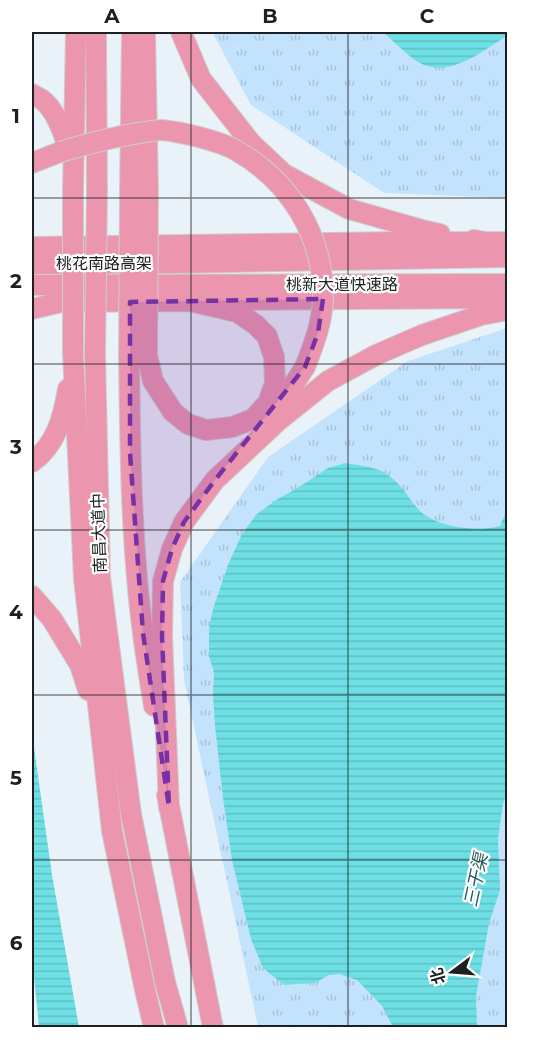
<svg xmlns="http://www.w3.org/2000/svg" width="539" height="1059" font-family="Montserrat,'Noto Sans SC',sans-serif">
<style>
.park{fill:url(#park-tufts)}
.water{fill:url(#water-rules)}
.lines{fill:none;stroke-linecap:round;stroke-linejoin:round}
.trunk-casing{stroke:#cdcece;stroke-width:22}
.trunk{stroke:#eb96ae;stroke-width:20}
.trunk-bridge-casing{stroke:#cdcece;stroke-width:22;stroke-linecap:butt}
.trunk-bridge{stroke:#eb96ae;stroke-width:20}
.marked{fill:#7831a4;fill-opacity:0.2;stroke:#7831a4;stroke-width:4.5;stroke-dasharray:12 8;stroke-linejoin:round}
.grid{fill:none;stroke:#1d2022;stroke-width:1.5;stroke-opacity:0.55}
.labels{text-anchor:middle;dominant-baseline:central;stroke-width:4.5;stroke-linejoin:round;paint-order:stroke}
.street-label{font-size:16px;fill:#1d2022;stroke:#fff}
.water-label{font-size:18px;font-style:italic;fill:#295a5c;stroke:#fff}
.neatline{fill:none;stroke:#1d2022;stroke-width:2}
.grid-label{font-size:20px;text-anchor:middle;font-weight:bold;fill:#1d2022}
</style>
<defs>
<pattern id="park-tufts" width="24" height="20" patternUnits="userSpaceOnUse" patternTransform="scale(1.5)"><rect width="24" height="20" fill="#c3e3fd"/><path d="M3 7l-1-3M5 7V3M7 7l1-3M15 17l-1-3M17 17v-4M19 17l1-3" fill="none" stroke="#a7c2d9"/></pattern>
<pattern id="water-rules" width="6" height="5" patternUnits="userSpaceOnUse" patternTransform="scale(1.5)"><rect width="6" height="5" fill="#6edfe4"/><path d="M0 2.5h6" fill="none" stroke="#5fbfc3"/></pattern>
</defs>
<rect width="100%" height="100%" fill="#eaf2f9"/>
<g class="park">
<path d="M212,32H507V198L384,193L251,105Z"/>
<path d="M507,328V1027H258L184,680L180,582L268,457L408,361Z"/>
</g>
<g class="water">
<path d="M383,32H507L508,35C483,51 448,80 418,62C407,55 393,41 383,32Z"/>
<path d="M345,463C356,465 371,466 381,471C402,482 406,496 420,511C438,528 478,532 500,526L507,509V791L503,804L498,839L500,890L489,923L476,996L477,1027H393L382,1006L357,980L339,974L329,975L315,983L284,985L263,968L251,939L232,860L223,798L215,726L213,693L214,673L209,656V628L213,609L228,565L242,534L257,514L276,500L296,489L328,468Z"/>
<path d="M32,733L52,875L79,1027H39L32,957Z"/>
</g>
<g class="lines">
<defs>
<g id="trunk">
<path d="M96,32L97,191"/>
<path d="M145,32L148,192"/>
<path d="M181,32L201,79L251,143L284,174L349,209L426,231L440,234"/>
<path d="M32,94C35,96 38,97 41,99C54,107 66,136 68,152"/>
<path d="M32,163L60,152"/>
<path d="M73,190L76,32"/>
<path d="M130,191L132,32"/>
<path d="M474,240L486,242H508"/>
<path d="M32,247L397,242H486"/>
<path d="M32,264L177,263L508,257"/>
<path d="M32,285L508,284"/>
<path d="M217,300L508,298"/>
<path d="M32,309L61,302L190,301L237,312L256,325L267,336L274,357L275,383L268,403L253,419L232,427L206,430L188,424L173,412L153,381L147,355"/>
<path d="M73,353L84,579L112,831L145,990L154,1028"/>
<path d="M95,354L100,577L131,814L165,982L178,1028"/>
<path d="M129,355C130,447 131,542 143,634C146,658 150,682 154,706"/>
<path d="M267,418L284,399L305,367"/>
<path d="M32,462C56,445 63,418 68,389"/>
<path d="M32,596L52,619L80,665L88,690"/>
<path d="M167,795L213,1028"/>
<path d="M169,807L162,636L163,581L172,549L184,522L215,480L278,421L328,381L376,355L422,335L481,315L508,310"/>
</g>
</defs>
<use href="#trunk" class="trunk-casing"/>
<use href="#trunk" class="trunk"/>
<defs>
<g id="trunk-bridge">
<path d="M60,152C87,144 111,137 139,133C147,132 155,130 162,130C181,132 221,141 237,151C289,181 323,234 323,296C323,321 314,344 305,367"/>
<path d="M73,190V353"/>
<path d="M95,354L97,191"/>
<path d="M129,355L130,191"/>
<path d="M147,355L148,192"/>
</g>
</defs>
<use href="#trunk-bridge" class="trunk-bridge-casing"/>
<use href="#trunk-bridge" class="trunk-bridge"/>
</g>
<path class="marked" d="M323,299L318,333L305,367L215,480L184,522L172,549L163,581L162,636L169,807L143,633L130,453V302Z"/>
<path class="grid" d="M191,32V1028M348,32V1028M32,198H508M32,364H508M32,530H508M32,695H508M32,860H508"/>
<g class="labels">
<g class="street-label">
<text x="104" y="263">桃花南路高架</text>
<text x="342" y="284">桃新大道快速路</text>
<text transform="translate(99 533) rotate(-92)">南昌大道中</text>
</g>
<g class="water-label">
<text transform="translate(476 880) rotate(-78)">三干渠</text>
</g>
</g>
<rect width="539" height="1059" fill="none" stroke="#ffffff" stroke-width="66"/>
<g transform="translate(452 972) rotate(254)" stroke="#ffffff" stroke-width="4.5" paint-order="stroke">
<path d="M0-4.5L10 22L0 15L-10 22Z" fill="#1d2022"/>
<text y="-9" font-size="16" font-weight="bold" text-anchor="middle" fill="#1d2022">北</text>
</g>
<rect x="33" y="33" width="473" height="993" class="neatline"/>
<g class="grid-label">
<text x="112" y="23">A</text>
<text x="270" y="23">B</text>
<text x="427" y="23">C</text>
<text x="16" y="123">1</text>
<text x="16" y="288">2</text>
<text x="16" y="454">3</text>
<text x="16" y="619">4</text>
<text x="16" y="785">5</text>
<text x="16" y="950">6</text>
</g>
</svg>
